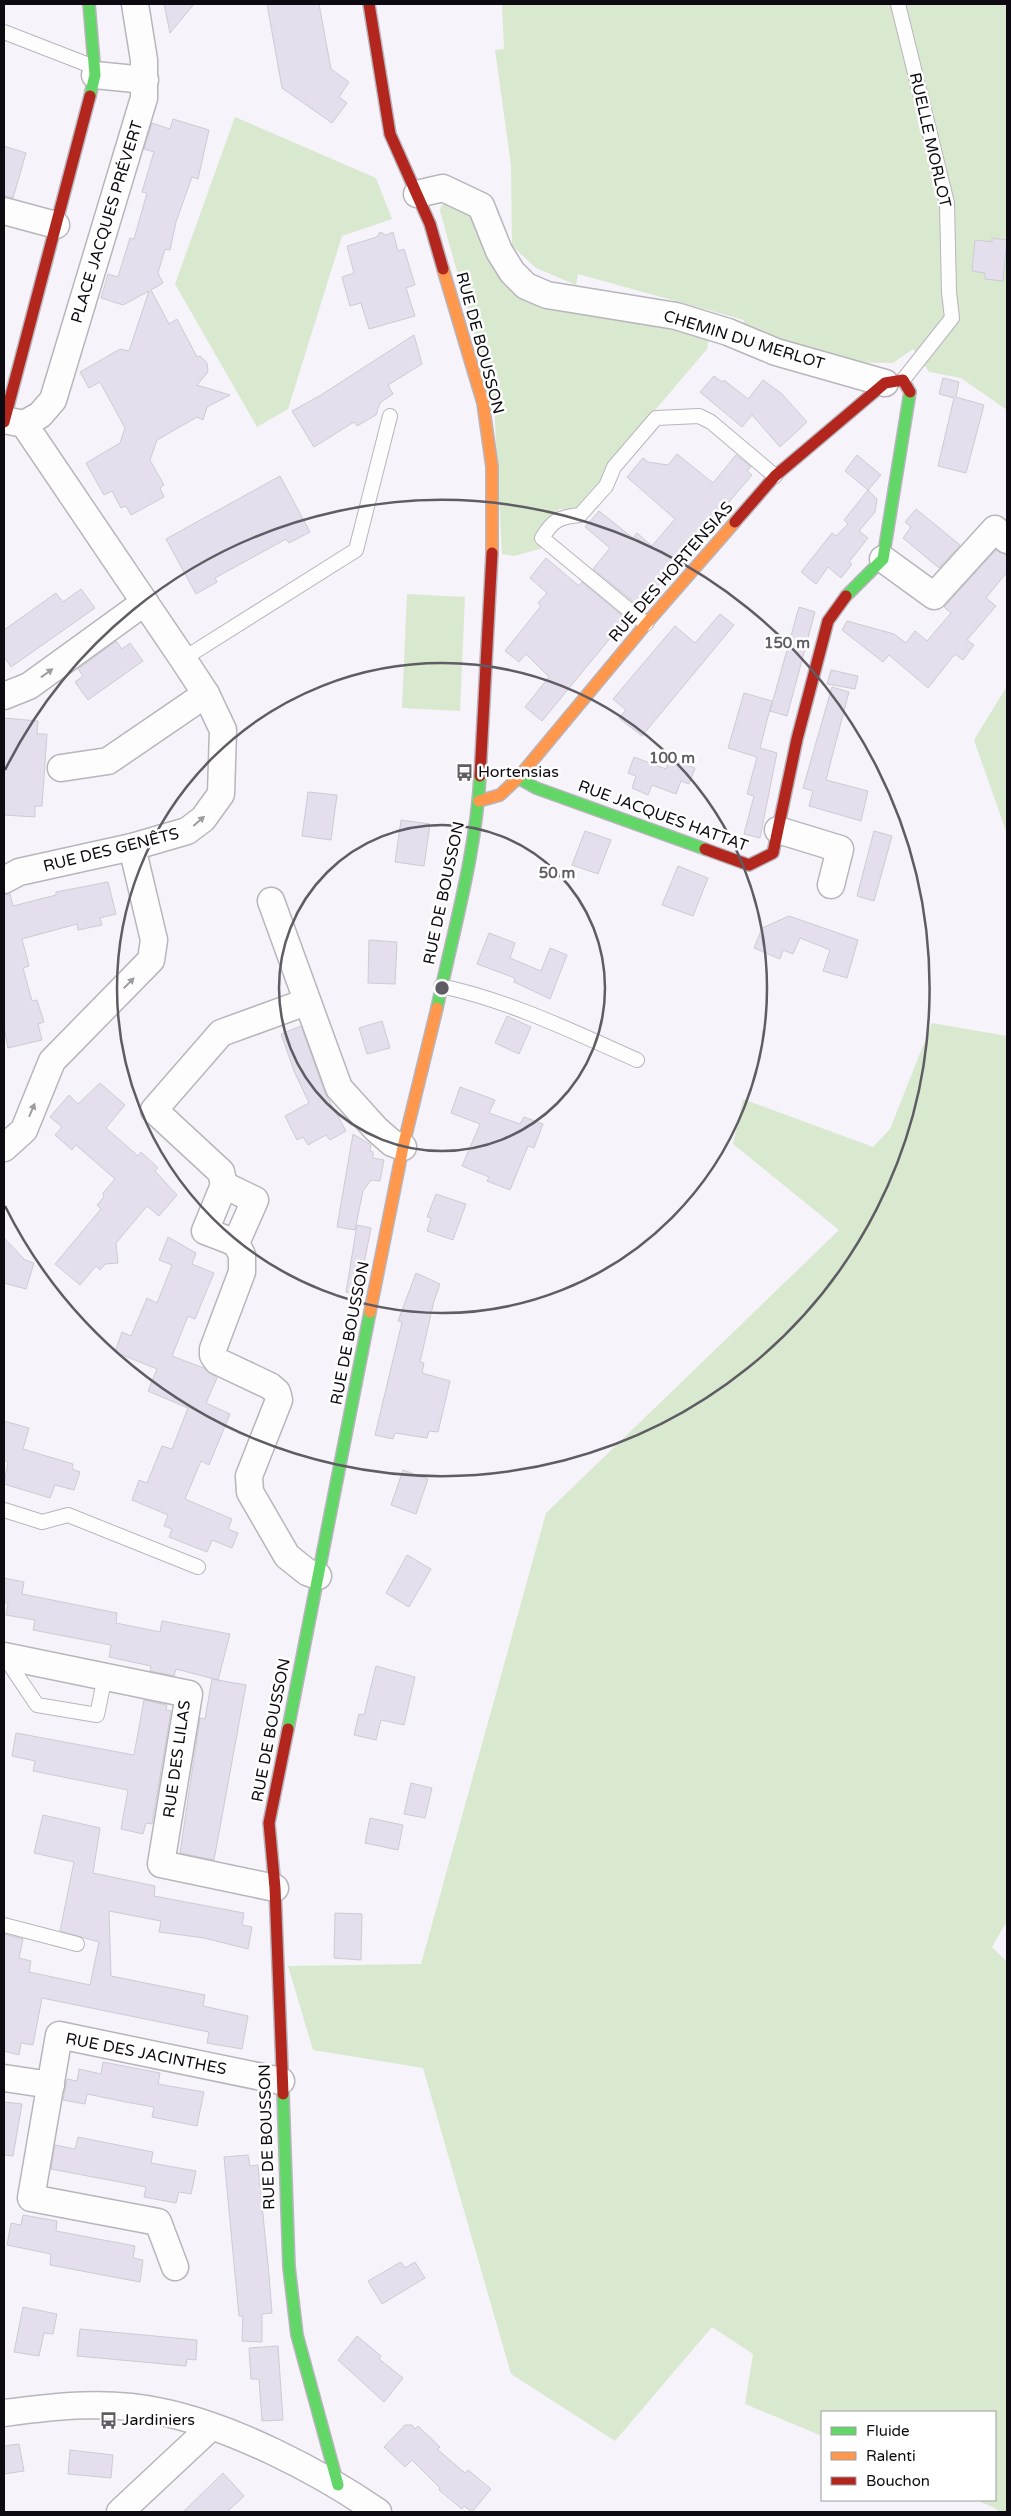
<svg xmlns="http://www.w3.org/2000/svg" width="1011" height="2516" font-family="'Varela Round',sans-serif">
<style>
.green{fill:#d9e9cf}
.building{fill:#e4deed;stroke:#cecbd2}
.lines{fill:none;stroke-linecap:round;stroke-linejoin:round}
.lane-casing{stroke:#b8b5bc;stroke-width:16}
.street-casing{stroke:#b8b5bc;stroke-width:29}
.fast-casing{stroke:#b8b5bc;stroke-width:14}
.slow-casing{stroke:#b8b5bc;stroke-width:14}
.jam-casing{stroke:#b8b5bc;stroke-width:14}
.lane{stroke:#fefdfe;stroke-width:14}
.street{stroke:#fefdfe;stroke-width:26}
.fast{stroke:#63d668;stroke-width:11}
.slow{stroke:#ff974d;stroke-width:11}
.jam{stroke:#b3261e;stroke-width:11}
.oneway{fill:#9e9c9f}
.ring{fill:none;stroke:#5f5c63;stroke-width:2.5}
.labels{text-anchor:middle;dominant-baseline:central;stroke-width:5;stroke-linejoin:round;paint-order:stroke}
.street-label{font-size:16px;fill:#0d0a11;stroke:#fff}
.poi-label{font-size:16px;fill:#0d0a11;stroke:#fff;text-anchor:start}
.centre{fill:#5f5c63;stroke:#fff;stroke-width:2.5}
.ring-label{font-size:15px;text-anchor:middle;font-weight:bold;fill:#5f5c63;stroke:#fff;stroke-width:5;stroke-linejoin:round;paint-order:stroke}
</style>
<rect width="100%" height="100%" fill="#f6f3fa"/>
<g class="green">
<path d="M502,4H893L915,45L905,4H1007V410L961,378L929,372L913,349L893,363L836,362L743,335L744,320L578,274L576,285L536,268L512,246L511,165L495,50L504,49Z"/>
<path d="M235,117L376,178L392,219L342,236L288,409L257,427L175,284Z"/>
<path d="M453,198L473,209L503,274L710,335L707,349L606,468L601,487L582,509H559L538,532L535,542L543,548L514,556L502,554L494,403L440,211L441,206Z"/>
<path d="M407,594L465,597L460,711L402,708Z"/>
<path d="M1007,686V834L974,740Z"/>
<path d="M932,1023L1007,1036V1921L992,1947L1007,1962V2512H999L995,2508L976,2500H995V2412H822V2436L745,2404L753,2354L712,2327L615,2441L511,2374L423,2068L313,2050L288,1966L421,1964L546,1513L839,1230L733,1144L743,1099L873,1147L890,1129Z"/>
</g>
<g class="building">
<path d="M164,4H194L170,33Z"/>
<path d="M267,4H319L331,69L349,82L339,97L347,103L332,123L282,88Z"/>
<path d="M173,119L209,130L198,179L192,177L176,222L170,250L165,249L158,273L163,283L151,290L169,324L177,319L197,357L200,356L207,363L208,372L197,385L230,395L207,407L203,420L197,417L157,440L150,460L164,485L160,488L164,497L131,515L126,506L121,508L112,491L104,495L86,463L120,443L125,428L100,382L89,388L80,372L120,349L129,351L149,291L123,305L101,298L108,274L118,277L130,238L134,239L147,193L142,192L154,152L144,149L152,123L170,129Z"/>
<path d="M4,146L26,153L13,198L4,196Z"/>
<path d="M380,232L386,235L393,232L398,251L404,249L415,285L406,288L415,316L369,329L361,303L350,306L342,277L354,273L347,246L377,237Z"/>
<path d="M992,238L1007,240L1003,281L985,279V273L972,271L975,240L992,242Z"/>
<path d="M414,335L422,364L388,385L393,394L380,403L376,415L357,426L354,422L314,447L292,411L321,395Z"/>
<path d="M714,376L722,382L724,380L748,399L763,380L782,394L807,422L780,447L752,415L742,427L700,392Z"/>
<path d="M943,378L959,382L956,397L984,405L966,473L938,466L954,398L939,394Z"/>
<path d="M677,454L713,483L736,455L751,467L747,471L752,475L640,607L593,569L610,548L585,527L599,511L633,538L637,533L652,546L675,519L627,477L643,458L648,462L668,465Z"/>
<path d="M857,455L881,475L868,490L845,471Z"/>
<path d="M280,476L310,532L289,543L286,539L215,578L217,582L196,594L166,539Z"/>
<path d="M868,490L877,499L875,512L859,531L868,538L849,562L852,564L841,578L828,567L816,584L801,572L832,533L836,536L848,524L844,520Z"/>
<path d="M916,509L960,545L939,568L903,538L911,527L905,522Z"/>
<path d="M996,550L1007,555V572L986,598L996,606L967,640L974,645L963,660L955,654L928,688L889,655L883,662L842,630L847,621L894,634L906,643L915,631L927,641L951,613L944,607Z"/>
<path d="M546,558L579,586L582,582L626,619L542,721L525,707L549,677L526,654L519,662L505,651L541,606L538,603L547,593L530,578Z"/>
<path d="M81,589L95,608L11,667L4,657V630L56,593L63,602Z"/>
<path d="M799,607L815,612L787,716L770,711Z"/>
<path d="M720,614L734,625L642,736L619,718L626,710L613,699L675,626L695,643Z"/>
<path d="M116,641L122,649L130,643L143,661L88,700L75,682L83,676L78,669Z"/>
<path d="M831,670L858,676L855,689L827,684Z"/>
<path d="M832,687L849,692L826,780L868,791L861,821L809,806L813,791L803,788Z"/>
<path d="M744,693L772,701L760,748L777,753L760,838L744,834L754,796L747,794L757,757L728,748Z"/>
<path d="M4,718L38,721L37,734H47L42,806H35V817L4,815Z"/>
<path d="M634,757L666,769L670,759L695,768L689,784L681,781L676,794L652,785L648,795L632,788L636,776L628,773Z"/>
<path d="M308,792L337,795L331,840L302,836Z"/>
<path d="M401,820L430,824L424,866L395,862Z"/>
<path d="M585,831L611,840L598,874L572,865Z"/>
<path d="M874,831L892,836L874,901L857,896Z"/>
<path d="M678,866L708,878L693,916L662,905Z"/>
<path d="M108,882L116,914L100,918L102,925L78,930L77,924L22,939L29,966L23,968L32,1001L37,1000L44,1022L38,1024L42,1040L8,1048L4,1027V895L10,894L13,906L56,895V892Z"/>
<path d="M789,916L858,940L847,978L823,971L830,950L800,938L793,954L783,950L780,959L754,948L762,928Z"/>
<path d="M489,933L515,943L510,958L541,971L550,948L567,955L550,999L514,982L515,978L477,964Z"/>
<path d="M369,940L397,942L395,984L368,983Z"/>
<path d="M507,1016L531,1027L519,1054L495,1043Z"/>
<path d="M382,1021L390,1048L367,1054L359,1028Z"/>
<path d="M301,1026L325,1093L346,1131L330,1140L326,1135L308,1145L303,1137L297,1140L285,1116L309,1103L294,1071L281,1034Z"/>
<path d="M100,1083L125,1105L106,1128L138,1156L141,1152L158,1168L155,1171L177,1195L159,1216L147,1206L116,1243L118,1263L105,1264L100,1270L96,1266L80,1285L55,1264L101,1209L97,1205L104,1197L103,1193L115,1179L76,1145L72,1150L55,1135L62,1127L50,1117L69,1095L78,1104Z"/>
<path d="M460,1087L495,1100L489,1113L520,1124L524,1117L543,1124L534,1148L528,1146L510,1190L487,1181L489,1177L462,1166L480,1124L451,1113Z"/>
<path d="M353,1134L371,1145L370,1151L373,1152V1158L384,1160L380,1181L371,1180L363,1191L355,1230L337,1227Z"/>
<path d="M436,1194L466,1204L453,1240L427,1231L431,1218L427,1217Z"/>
<path d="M357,1225L371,1228L358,1294L346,1292Z"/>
<path d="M168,1237L196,1253L192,1264L214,1273L195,1319L188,1316L172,1356L204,1368L217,1378L206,1403L230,1414L209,1465L201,1461L185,1499L232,1519L228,1529L238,1533L232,1548L212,1540L207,1552L169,1537L172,1529L164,1526L168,1515L132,1500L139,1480L147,1483L162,1446L172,1449L188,1408L148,1391L157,1369L115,1352L122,1332L131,1336L147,1298L157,1303L172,1265L159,1260Z"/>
<path d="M4,1238L25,1260L34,1263L26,1289L4,1283Z"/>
<path d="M416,1273L440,1284L434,1301L420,1362L424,1363L422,1373L450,1381L438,1432L429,1431L427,1438L395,1433L393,1439L375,1435L402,1322L398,1321Z"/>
<path d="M4,1421L29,1428L23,1449L73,1464L72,1469L80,1472L74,1490L55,1485L50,1498L4,1484L8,1462L4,1460Z"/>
<path d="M403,1470L428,1479L416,1514L391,1505Z"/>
<path d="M407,1555L431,1569L409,1607L386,1593Z"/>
<path d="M4,1578L24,1582L22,1594L117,1613L116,1623L160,1632L162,1621L230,1634L218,1680L176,1669L174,1676L150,1671L151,1666L109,1657L111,1645L33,1630L35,1620L6,1615L8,1603H4Z"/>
<path d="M376,1666L415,1677L404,1725L381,1720L376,1740L354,1735L359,1714L364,1715Z"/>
<path d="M212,1679L246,1685L214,1860L180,1853L200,1718L205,1719Z"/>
<path d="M144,1700L167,1705L166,1710L171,1711L152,1824L146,1823L143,1834L121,1829L128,1790L33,1771L35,1761L12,1756L16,1733L134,1755Z"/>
<path d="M411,1783L432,1788L425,1818L404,1814Z"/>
<path d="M43,1815L100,1828L93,1873L155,1886L154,1896L244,1913L242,1925L252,1927L248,1949L204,1938L159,1932L161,1921L109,1911L111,1976L205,1995L203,2006L248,2016L242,2049L207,2043L209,2032L42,1998L33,2045L21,2043L19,2055L4,2051V1934L23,1939L19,1958L31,1961L29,1972L90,1985L99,1942L60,1931L74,1862L34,1853Z"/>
<path d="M370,1818L403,1825L398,1850L365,1843Z"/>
<path d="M335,1913L362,1914L361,1960L334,1958Z"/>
<path d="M103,2062L160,2073L158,2084L204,2092L197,2126L152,2117L154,2107L131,2103L87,2094L85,2104L63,2100L67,2079L77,2081L79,2069L101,2074Z"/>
<path d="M4,2102L22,2104L13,2156L4,2155Z"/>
<path d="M78,2137L153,2152L151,2163L196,2171L191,2194L179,2192L176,2203L144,2197L146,2187L51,2169L55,2145L75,2149Z"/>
<path d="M248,2155L250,2166L258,2165L269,2275L272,2313L262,2314V2342L242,2341L243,2316H239L224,2157Z"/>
<path d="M23,2215L57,2221L56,2231L135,2246L133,2258L143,2260L140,2282L50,2265L51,2254L7,2245L11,2223L21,2225Z"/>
<path d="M401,2262L405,2268L415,2262L425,2278L382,2304L368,2281Z"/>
<path d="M23,2307L57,2314L53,2334L44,2333L39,2356L14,2352Z"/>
<path d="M80,2329L197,2340L196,2360L187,2359L186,2366L77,2356Z"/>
<path d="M357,2336L381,2356L379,2359L403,2378L384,2402L338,2360Z"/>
<path d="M278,2346L283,2420L262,2421L259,2379H251L249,2348Z"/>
<path d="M405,2425H412L415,2429L418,2426L440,2447L437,2449L465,2473L468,2470L491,2489L472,2512L464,2506L462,2509L439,2490L440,2488L412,2460L405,2467L384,2447Z"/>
<path d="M19,2444L24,2471L4,2474V2446Z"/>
<path d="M70,2450L113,2455L111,2478L68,2474Z"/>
<path d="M223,2473L244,2496L227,2512H183Z"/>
</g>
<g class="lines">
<defs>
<g id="lane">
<path d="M898,4L947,203L949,292L952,318L903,380"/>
<path d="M4,32L94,67"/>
<path d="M646,624L542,538C553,520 559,517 580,515L606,486L614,467L656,418L699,416L711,422L775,476"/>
<path d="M183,659L356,550L390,416"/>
<path d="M441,986C510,1001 572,1031 637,1060"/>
<path d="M4,1510L42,1522L68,1515L198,1567"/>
<path d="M4,1656L37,1705L97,1715L105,1676"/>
<path d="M4,1925L77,1944"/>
</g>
<g id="street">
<path d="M95,75L145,80"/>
<path d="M417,194L443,188L481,206L499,251L512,272L526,286L547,295L676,316L728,332L776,352L885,383"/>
<path d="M4,211L56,225"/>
<path d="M24,424L40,415L53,400L144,98V60L135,4"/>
<path d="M883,559L934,596L995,529L1007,540"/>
<path d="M4,696L29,686L145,602"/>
<path d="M61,768L108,761L206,694"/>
<path d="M778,830L840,849L831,885"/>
<path d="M4,880L19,872L132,847L187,831L203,819L221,794L223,730L206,694L183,659L24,424L4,420"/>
<path d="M271,901L339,1088L376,1129L392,1143L403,1147"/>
<path d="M306,1002L221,1033L154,1110L221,1172L224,1185L255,1200L236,1243L242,1255V1272L213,1349V1355L217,1361L270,1386L277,1392L279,1400L249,1476L250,1492L287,1556L307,1572L318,1576"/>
<path d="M4,1148L24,1130L52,1061L151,960L154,940L132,847"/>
<path d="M224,1185L205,1231L236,1243"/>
<path d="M4,1656L189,1694L161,1864L275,1888"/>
<path d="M4,2078L51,2085"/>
<path d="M175,2267L158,2222L31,2198L59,2035L281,2081"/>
<path d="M4,2413C56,2406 111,2400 162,2412C233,2427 319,2471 378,2512"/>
<path d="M120,2512L211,2427"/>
</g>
<g id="fast">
<path d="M89,4L95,75L90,96"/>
<path d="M846,596L883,559L910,392"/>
<path d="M518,778L536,788L705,849"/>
<path d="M437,1008C453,932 476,854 480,776"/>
<path d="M288,1729L370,1312"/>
<path d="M283,2094L289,2267L297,2335L338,2485"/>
</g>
<g id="slow">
<path d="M443,269L483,403L492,467V553"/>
<path d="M479,801L500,795L518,778L646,624L735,522"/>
<path d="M370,1312L403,1147L437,1008"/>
</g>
<g id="jam">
<path d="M369,4L390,134L430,224L443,269"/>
<path d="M4,422L90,96"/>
<path d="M735,522L775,476L885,383L903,380L910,392"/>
<path d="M480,776L492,553"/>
<path d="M705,849L749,865L773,853L797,739L828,621L846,596"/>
<path d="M283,2094L275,1888L269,1823L288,1729"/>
</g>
</defs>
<use href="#lane" class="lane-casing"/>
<use href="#street" class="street-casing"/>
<use href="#fast" class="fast-casing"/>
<use href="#slow" class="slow-casing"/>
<use href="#jam" class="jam-casing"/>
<use href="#lane" class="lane"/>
<use href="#street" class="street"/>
<use href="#fast" class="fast"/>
<use href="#slow" class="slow"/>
<use href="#jam" class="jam"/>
</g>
<defs><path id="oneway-solid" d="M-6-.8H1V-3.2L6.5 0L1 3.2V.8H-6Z" transform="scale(1.25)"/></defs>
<g class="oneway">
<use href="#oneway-solid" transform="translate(47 673) rotate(-36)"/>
<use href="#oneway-solid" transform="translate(199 821) rotate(-41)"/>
<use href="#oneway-solid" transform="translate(129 983) rotate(-45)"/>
<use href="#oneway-solid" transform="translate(32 1110) rotate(-67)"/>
</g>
<g class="ring">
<circle cx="442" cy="988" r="163"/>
<circle cx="442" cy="988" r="325"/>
<path d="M5 770A488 488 0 1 1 5 1206"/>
</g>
<defs>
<symbol id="bus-bare" viewBox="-9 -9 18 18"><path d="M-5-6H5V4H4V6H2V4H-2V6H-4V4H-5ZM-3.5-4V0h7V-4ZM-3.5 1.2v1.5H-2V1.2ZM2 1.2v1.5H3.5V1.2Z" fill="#5f5c63" stroke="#fff" stroke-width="2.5" paint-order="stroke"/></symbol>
</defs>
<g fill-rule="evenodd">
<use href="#bus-bare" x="452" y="760" width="25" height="25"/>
<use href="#bus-bare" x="96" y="2408" width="25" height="25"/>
</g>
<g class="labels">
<g class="street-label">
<text transform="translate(930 140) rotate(77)">RUELLE MORLOT</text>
<text transform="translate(107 222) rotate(-73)">PLACE JACQUES PRÉVERT</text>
<text transform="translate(744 340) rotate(17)">CHEMIN DU MERLOT</text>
<text transform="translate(480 343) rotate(75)">RUE DE BOUSSON</text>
<text transform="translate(671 572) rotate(-49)">RUE DES HORTENSIAS</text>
<text transform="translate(663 816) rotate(20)">RUE JACQUES HATTAT</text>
<text transform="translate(111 850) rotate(-14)">RUE DES GENÊTS</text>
<text transform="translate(444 893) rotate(-78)">RUE DE BOUSSON</text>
<text transform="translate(350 1333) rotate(-79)">RUE DE BOUSSON</text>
<text transform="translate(271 1730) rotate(-79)">RUE DE BOUSSON</text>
<text transform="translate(177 1759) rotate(-82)">RUE DES LILAS</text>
<text transform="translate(146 2054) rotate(11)">RUE DES JACINTHES</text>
<text transform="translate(267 2137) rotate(-92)">RUE DE BOUSSON</text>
</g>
<g class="poi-label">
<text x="478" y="772">Hortensias</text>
<text x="122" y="2420">Jardiniers</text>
</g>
</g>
<circle cx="442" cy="988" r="8" class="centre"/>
<g class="ring-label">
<text x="787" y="648">150 m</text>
<text x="672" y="763">100 m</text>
<text x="557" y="878">50 m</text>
</g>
<rect width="1011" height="2516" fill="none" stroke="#0d0a11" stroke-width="10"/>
<rect x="821" y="2411" width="175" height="90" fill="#ffffff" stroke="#9e9da0"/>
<rect x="831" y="2427" width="25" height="8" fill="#63d668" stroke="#9e9da0"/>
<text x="866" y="2436" font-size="15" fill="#0d0a11">Fluide</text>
<rect x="831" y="2452" width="25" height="8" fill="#ff974d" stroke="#9e9da0"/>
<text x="866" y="2461" font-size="15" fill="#0d0a11">Ralenti</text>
<rect x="831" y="2477" width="25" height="8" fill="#b3261e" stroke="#9e9da0"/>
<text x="866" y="2486" font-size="15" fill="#0d0a11">Bouchon</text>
</svg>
